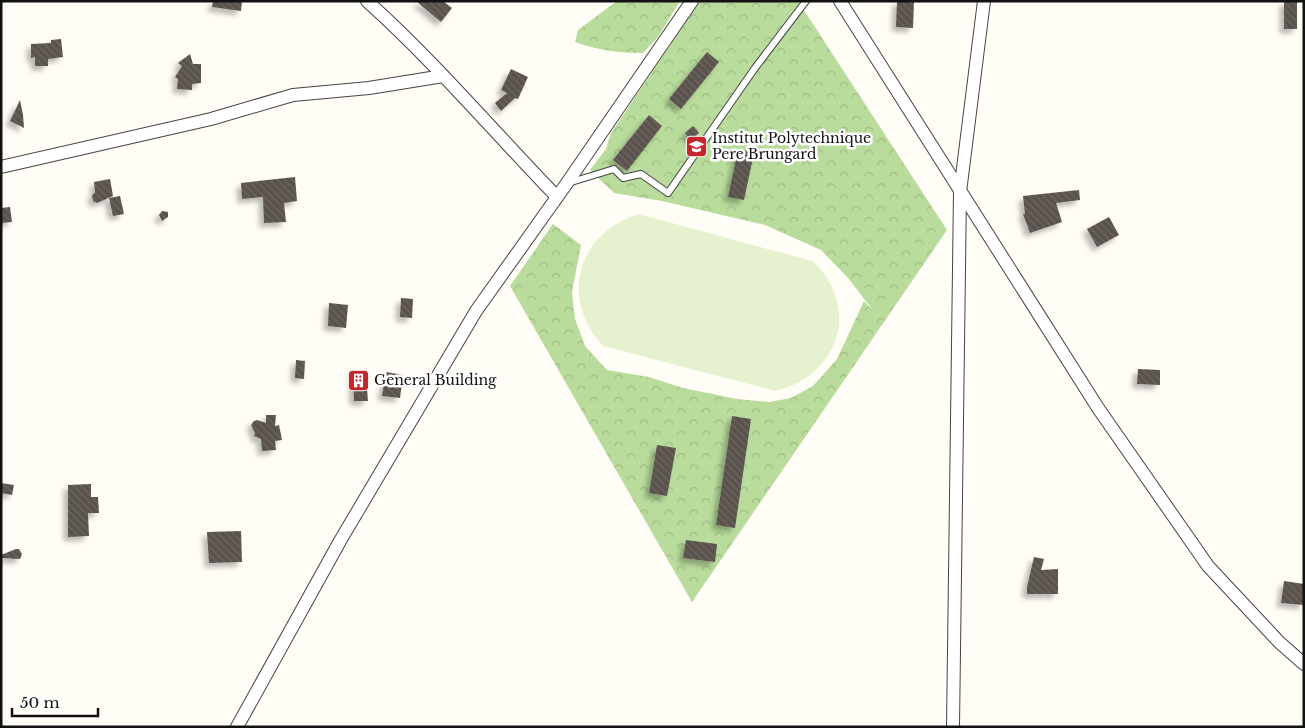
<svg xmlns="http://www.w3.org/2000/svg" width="1305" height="728" font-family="'Libre Baskerville',serif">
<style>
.forest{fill:url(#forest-crowns)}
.pitch{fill:#e6f2cf}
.building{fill:url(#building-back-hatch);filter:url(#shadow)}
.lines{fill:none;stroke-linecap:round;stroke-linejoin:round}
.service-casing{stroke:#444;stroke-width:8}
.minor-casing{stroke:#444;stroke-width:14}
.service{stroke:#fff;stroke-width:6}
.minor{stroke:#fff;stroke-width:12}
.labels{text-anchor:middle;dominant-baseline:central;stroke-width:5;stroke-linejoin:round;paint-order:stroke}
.poi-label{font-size:14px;fill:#111;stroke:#fff;text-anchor:start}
</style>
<defs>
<pattern id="forest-crowns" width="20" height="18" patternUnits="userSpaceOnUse" patternTransform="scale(1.25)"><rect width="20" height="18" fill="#b9dc9c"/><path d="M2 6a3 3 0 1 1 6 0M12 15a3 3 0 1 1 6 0" fill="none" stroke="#9ebc85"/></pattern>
<pattern id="building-back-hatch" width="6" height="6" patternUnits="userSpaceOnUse" patternTransform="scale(1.25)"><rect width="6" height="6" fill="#5a524d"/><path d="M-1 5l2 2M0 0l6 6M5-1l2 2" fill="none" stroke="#6d6662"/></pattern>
<filter id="shadow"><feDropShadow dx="-4.5" dy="4.5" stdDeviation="2.5" flood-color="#0004"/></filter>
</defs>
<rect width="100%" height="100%" fill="#fffdf5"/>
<g class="forest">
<path d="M617,1H680L658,37L643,53C620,53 596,50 575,42L578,30Z"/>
<path d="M700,1H798L947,230L692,602L510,286L553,224L581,245L572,292L575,319L585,346L607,370L649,377L683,388L737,399L769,402L791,398L813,386L837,359L864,301L875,313L848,278L821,250L765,225L662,201L614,193L590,170L606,149L611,133Z"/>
</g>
<path class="pitch" d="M639,214L812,261C822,269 829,279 834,292C852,338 821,380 776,391L603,346C559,299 577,233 639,214Z"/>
<g class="building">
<path d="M213,1H242L241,11L212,7Z"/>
<path d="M416,1H443L452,8L441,22Z"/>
<path d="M897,1H914L913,28L896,27Z"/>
<rect x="1284" y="1" width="13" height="28"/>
<path d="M61,39L63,57L48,59V66H35V57L31,58V44L51,43V40Z"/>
<path d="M707,52L719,62L681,109L669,99Z"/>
<path d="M190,54L193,64H201V83L192,84V90L177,89L178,79L175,77L182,66L178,63Z"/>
<path d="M511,69L528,77L518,99L515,98L501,111L495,103L507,93L501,90Z"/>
<path d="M20,100L23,115L24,128L10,121Z"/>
<path d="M649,115L662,126L627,171L613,160Z"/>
<path d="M693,126L699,133L691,140L685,133Z"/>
<path d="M738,150L754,153L744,200L728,197Z"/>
<path d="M295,177L297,201L284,203L286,222L264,223L263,197L242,199L241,183Z"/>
<path d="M110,179L113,196L97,203L93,201L92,196L95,192L94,182Z"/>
<path d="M1079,190L1080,200L1056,203L1062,222L1030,233L1023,214H1025L1023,196Z"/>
<path d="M120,196L124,214L113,216L109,198Z"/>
<path d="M10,207L12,222L1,223V208Z"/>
<path d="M162,211L168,212V217L162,221L159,215Z"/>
<path d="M1109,217L1119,235L1097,247L1087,229Z"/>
<path d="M401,298L413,299L412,318L400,317Z"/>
<path d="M329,303L348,305L346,328L328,326Z"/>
<path d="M296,360L305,361L304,379L295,378Z"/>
<path d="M1138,369L1160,370V385L1137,384Z"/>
<path d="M363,371L364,389H367L368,401H354L353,372Z"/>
<path d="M386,372L403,375L400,398L382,396Z"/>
<path d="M266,415H276L275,426L279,425L282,440L275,441L276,450L262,451L261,439L254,436L255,433L251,425L254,421L257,420L266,423Z"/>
<path d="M732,416L751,419L735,528L716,525Z"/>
<path d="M657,445L676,448L667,496L649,493Z"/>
<path d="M1,483L14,485L12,495L1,493Z"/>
<path d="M91,484V497H98L99,513H88L89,536L68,537V485Z"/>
<path d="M241,531L242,562L209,563L207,532Z"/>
<path d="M686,540L717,544L715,562L683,558Z"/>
<path d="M16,549H19L22,554L20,559L1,558V555Z"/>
<path d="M1034,557L1044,559L1041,570L1058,569V594H1027V587Z"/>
<path d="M1284,581L1304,584V605L1281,603Z"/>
</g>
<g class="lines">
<defs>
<path id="service" d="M568,183L614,169L623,178L641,174L668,193L755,68L806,1"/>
<g id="minor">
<path d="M367,1C435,62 494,132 557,197"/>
<path d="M840,1L1098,408L1208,566L1279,642L1304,664"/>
<path d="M1,167L211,119L293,95L369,88L443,76"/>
<path d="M237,727L340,541L476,311L567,183L692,1"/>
<path d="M953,727L960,192L984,1"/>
</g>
</defs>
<use href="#service" class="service-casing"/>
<use href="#minor" class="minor-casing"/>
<use href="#service" class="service"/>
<use href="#minor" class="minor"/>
</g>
<defs>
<symbol id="school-square" viewBox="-11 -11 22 22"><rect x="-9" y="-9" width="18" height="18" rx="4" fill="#c4262e" stroke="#fff"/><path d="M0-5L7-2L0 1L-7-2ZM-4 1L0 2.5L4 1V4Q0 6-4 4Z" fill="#fff"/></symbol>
<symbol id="building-square" viewBox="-11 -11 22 22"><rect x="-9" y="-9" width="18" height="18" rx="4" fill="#c4262e" stroke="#fff"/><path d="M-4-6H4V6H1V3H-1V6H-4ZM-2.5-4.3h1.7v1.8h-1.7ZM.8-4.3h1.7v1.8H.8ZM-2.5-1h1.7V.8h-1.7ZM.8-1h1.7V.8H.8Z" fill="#fff"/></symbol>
</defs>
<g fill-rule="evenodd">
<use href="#school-square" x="684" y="134" width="25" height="25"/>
<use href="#building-square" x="346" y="368" width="25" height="25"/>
</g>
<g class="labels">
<g class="poi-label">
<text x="712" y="138">Institut Polytechnique<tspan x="712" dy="16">Pere Brungard</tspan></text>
<text x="374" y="380">General Building</text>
</g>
</g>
<rect width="1305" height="728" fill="none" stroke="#111111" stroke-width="5"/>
<path d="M12 708v8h86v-8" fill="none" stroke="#111111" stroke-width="2.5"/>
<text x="20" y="708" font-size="15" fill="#111111" stroke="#ffffff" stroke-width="4" paint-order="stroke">50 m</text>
</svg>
